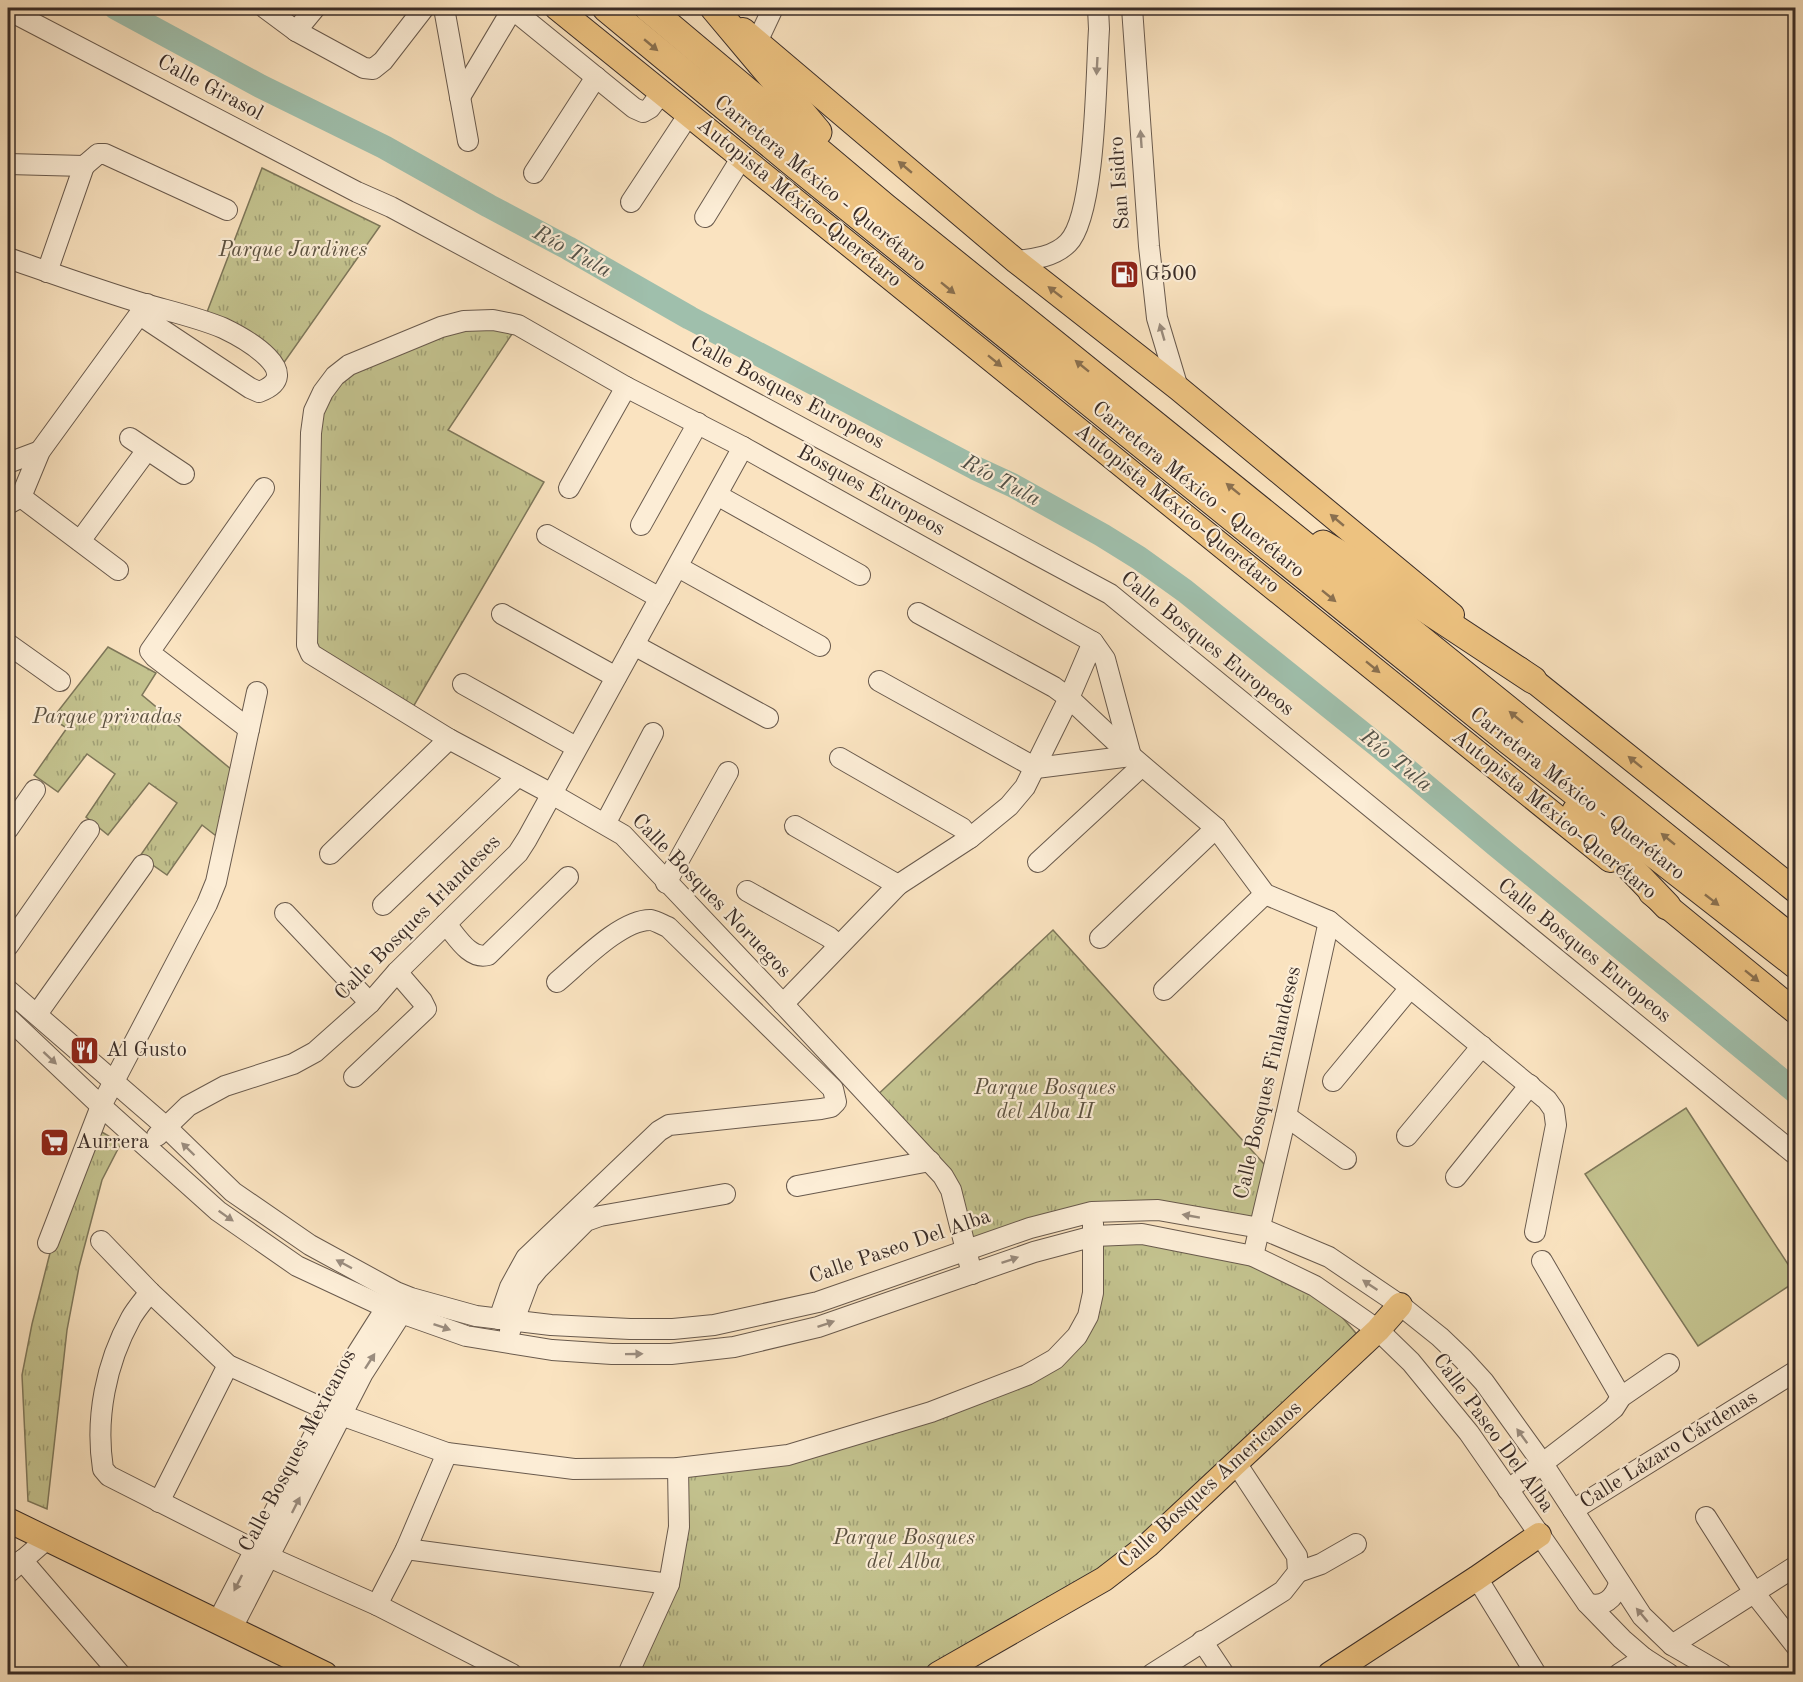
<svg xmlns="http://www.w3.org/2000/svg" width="1803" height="1682" font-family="'Old Standard TT',serif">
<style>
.park{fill:url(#park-tufts);stroke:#7e775a;stroke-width:1.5}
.pitch{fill:#c3c28e;stroke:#7e775a;stroke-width:1.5}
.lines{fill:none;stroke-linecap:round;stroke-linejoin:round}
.river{stroke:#9fbfac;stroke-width:24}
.minor-casing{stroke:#695a4d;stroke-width:22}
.major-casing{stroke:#392c27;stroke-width:26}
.highway-casing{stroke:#392c27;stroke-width:29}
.minor{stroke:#fcedd6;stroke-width:20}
.major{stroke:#edc280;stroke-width:24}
.highway{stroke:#edc280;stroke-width:27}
.oneway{fill:#8a704f}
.oneway2{fill:#9a8c7e}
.labels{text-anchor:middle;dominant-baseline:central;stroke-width:4.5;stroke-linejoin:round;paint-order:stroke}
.street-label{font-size:21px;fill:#392c27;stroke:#fcedd6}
.park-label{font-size:21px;font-style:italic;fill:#5c5241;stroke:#fcedd6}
.poi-label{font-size:21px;fill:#392c27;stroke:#fcedd6;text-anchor:start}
.water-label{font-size:22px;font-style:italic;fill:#525148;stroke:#fcedd6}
</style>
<defs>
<pattern id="park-tufts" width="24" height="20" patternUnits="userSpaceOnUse" patternTransform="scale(1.5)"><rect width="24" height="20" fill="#c3c28e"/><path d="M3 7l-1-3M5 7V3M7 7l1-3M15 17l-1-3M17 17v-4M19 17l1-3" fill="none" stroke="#9f9e74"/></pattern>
</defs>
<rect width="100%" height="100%" fill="#fae3c0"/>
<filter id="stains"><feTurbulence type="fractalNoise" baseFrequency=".00333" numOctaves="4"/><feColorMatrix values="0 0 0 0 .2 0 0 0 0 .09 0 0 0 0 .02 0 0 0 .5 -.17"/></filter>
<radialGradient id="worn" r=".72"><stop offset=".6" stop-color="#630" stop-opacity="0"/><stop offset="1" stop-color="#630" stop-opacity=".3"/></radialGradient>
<g class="park">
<path d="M262,168L380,226L278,371L204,320Z"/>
<path d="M518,325L448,430L544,482L409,714L311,654V433L335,376L441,327Z"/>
<path d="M108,647L156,673L142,695L232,770L220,839L202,825L167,875L140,856L177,803L149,783L108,835L86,817L115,774L87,754L58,792L34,775L67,728L52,719Z"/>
<path d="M1053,930L1273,1174L1260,1228L1092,1212L965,1249L950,1190L872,1100Z"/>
<path d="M100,1131L121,1143L102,1180L79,1267L67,1330L47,1509L28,1501L22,1375L32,1324L51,1249Z"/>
<path d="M1094,1236L1253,1256L1315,1286L1361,1339L1148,1545L938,1674H628L669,1584L678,1468L788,1455L1027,1375L1077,1336Z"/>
</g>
<path class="pitch" d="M1686,1108L1795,1275V1282L1698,1346L1585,1174Z"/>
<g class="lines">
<path class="river" d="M116,8L260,86L384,147L489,206L568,248L690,318L975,468L1012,485L1102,535L1139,558L1185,591L1382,749L1496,845L1796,1092"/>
<defs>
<g id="minor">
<path d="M265,8L296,31L364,68L373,69L383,61L424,8"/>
<path d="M444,8L468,141"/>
<path d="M511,8L634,108L643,112L650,108L662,92"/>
<path d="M1132,8L1149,246L1157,318L1178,388"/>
<path d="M8,10L357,192L391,207L1110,594L1796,1155"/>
<path d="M296,31L315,8"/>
<path d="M757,42L773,8"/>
<path d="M460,97L513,8"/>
<path d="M8,164L84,166L98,154H105L227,210"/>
<path d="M534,173L596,77"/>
<path d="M631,202L689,114"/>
<path d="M705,217L742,157"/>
<path d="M8,258C54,274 101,291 148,305C173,312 199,318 223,328C244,338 308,374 259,392L250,388L140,315"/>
<path d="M1016,261C1034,259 1054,257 1068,243C1096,215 1096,73 1099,29L1098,8"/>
<path d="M47,272L84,166"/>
<path d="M130,438L184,474"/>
<path d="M8,463L40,451"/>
<path d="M569,488L626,387"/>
<path d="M717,495L860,575"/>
<path d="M21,497L118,570"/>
<path d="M8,504L21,497L40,451L147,304"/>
<path d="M641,525L698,423"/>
<path d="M547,535L660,598"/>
<path d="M80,541L147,450"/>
<path d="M678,567L820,646"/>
<path d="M918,613L1054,687L1069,698L1131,756L1216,828L1265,894L1329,921L1547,1100L1554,1110L1556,1125L1535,1232"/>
<path d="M502,614L616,677"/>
<path d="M8,644L60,681"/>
<path d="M634,645L768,718"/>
<path d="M879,681L1036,768L1131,756L1105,659L1093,642L743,447L626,387L518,325L493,320L464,321L441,327L349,365L335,376L323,392L314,411L311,433L307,645L311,654L449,739L552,794L623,835L783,1004L943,1176L951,1190L972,1274"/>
<path d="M463,684L576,747"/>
<path d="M249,729L155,657L150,651L264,488"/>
<path d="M840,758L962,828L970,838"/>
<path d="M605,824L653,733"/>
<path d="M795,826L898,885"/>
<path d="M8,829L35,790"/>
<path d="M330,854L449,739"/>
<path d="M1038,862L1142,766"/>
<path d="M666,883L728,772"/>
<path d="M747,891L829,937L838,945"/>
<path d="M383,905L518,776"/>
<path d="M285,913L370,1003"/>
<path d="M446,924C457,937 470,960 488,955L568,877"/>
<path d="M1100,938L1216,828"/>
<path d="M8,946L89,830"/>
<path d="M8,990L165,1126L233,1192L310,1245L396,1292L411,1298L476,1316L551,1325L630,1329H673L714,1325L818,1302L1030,1228L1092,1212L1158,1210L1260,1228L1329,1257L1400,1305L1440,1337L1463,1359L1484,1382L1543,1464L1642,1616L1672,1645L1722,1674"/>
<path d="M1164,990L1265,894"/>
<path d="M783,1004L898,885L970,838L1009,806L1025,787L1069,698L1093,642"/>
<path d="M37,1014L143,865"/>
<path d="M8,1018L101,1106L218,1211L297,1266L387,1308L466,1336L552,1350L612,1354H671L734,1347L818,1327L1034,1252L1094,1236L1142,1234L1253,1256L1315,1286L1378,1330L1411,1362L1469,1433L1587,1603L1622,1639L1644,1658L1669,1674"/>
<path d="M354,1077L426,1009L422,1001L397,972"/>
<path d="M1333,1081L1410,988"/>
<path d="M1286,1116L1346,1159"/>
<path d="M157,1136L188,1106L225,1086L293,1064L315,1052L370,1003L397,972L518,853L527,839L743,447"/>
<path d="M1407,1136L1482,1046"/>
<path d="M1456,1177L1530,1085"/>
<path d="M797,1186L930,1161"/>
<path d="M101,1241L150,1292L228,1365L327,1410L447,1453L574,1469L678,1468L788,1455L931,1412L1027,1375L1055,1359L1077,1336L1088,1316L1093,1293V1223"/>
<path d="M48,1243L101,1106L207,904L216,882L257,692"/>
<path d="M1253,1256L1286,1116L1329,921"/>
<path d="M1542,1261L1621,1397"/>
<path d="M150,1292C144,1300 136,1309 131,1318C106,1363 95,1418 103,1469L109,1476L255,1550"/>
<path d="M499,1319L510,1287L526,1258L659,1131L669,1125L821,1109L831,1107L836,1102L833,1089L668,927C663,925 656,921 651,920C621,919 579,964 557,982"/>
<path d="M510,1331L529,1280L538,1269L586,1221L600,1216L725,1194"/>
<path d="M1508,1490L1603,1417L1614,1408L1621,1397L1669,1364"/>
<path d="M159,1502L228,1365"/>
<path d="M1573,1510L1796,1371"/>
<path d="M1706,1517L1755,1594L1796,1646"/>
<path d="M406,1549L669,1584"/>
<path d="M269,1557L377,1605L512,1674"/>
<path d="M22,1560L120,1674"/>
<path d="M1298,1572L1321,1564L1356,1544"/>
<path d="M8,1573L47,1539"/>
<path d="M1477,1578L1536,1674"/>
<path d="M1587,1603C1603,1609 1615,1598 1619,1583"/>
<path d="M377,1605L406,1549L447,1453"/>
<path d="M218,1621L353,1360L393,1297"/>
<path d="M232,1628L363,1373L408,1303"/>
<path d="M1202,1641L1224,1674"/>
<path d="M1672,1645L1796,1566"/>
<path d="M628,1674L669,1584L679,1527L678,1468"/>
<path d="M1152,1674L1283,1591L1298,1572L1297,1556L1236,1463"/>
<path d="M1619,1674L1644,1658"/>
</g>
<g id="major">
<path d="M557,8L1610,860"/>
<path d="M743,30L1016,261L1178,388L1452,615"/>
<path d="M1519,669L1796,891"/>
<path d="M1651,893L1796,1012"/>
<path d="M8,1520L325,1674"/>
<path d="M938,1674L1104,1579L1148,1545L1378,1330L1400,1305"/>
<path d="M1330,1674L1477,1578L1539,1535"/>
</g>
<g id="highway">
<path d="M606,8L792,162L1509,741L1796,965"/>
<path d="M648,8L885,207L1796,942"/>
<path d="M714,8L818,132"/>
<path d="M1323,544L1365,569L1533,680"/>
<path d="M1576,811L1667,906"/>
</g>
</defs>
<use href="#minor" class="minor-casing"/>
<use href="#major" class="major-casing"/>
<use href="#highway" class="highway-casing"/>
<use href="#minor" class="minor"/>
<use href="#major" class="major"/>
<use href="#highway" class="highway"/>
</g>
<defs><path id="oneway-solid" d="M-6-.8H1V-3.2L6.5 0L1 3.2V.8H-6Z" transform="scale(1.5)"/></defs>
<g class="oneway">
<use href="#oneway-solid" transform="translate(651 45) rotate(40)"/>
<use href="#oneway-solid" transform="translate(905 167) rotate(-140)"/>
<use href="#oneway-solid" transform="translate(948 288) rotate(39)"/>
<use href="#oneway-solid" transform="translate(1055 292) rotate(-142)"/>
<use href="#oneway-solid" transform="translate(995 361) rotate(39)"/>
<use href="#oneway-solid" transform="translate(1082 366) rotate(-141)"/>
<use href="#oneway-solid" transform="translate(1233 489) rotate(-141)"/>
<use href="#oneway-solid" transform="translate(1337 520) rotate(-140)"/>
<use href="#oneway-solid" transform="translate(1329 596) rotate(39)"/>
<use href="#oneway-solid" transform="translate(1373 667) rotate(39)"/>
<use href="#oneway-solid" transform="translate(1516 717) rotate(-141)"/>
<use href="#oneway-solid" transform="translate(1635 762) rotate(-141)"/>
<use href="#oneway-solid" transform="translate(1668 839) rotate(-141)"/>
<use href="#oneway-solid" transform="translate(1712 900) rotate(38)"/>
<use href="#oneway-solid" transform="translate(1752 976) rotate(39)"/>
</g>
<g class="oneway2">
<use href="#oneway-solid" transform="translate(1097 66) rotate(93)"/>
<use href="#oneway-solid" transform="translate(1141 139) rotate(-94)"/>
<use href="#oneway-solid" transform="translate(1162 332) rotate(-106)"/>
<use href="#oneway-solid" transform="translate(50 1058) rotate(43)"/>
<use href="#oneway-solid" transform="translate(188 1149) rotate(-136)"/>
<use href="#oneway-solid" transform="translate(226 1216) rotate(35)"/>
<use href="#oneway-solid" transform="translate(1191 1216) rotate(-170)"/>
<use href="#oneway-solid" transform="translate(1010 1260) rotate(-19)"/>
<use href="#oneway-solid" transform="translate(344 1264) rotate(-152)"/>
<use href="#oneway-solid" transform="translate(1370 1285) rotate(-146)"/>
<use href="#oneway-solid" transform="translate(826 1324) rotate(-19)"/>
<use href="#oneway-solid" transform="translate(442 1327) rotate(19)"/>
<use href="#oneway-solid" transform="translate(634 1354) rotate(-1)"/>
<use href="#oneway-solid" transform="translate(370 1361) rotate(-57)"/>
<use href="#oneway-solid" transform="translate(1522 1436) rotate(-126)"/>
<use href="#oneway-solid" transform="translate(296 1505) rotate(-63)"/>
<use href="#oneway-solid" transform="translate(238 1583) rotate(117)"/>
<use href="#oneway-solid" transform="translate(1642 1615) rotate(-130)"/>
</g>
<defs>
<symbol id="fuel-square" viewBox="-11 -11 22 22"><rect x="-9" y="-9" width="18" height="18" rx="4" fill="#8f2418" stroke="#fcedd6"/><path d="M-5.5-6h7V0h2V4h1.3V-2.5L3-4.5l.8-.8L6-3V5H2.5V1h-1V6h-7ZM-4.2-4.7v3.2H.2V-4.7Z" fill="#fff"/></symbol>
<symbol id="restaurant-square" viewBox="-11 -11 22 22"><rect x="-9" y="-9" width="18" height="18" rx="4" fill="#8f2418" stroke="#fcedd6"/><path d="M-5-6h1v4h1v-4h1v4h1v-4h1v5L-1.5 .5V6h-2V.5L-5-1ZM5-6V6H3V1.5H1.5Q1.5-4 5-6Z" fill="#fff"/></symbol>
<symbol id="supermarket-square" viewBox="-11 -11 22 22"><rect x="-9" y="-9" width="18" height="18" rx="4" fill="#8f2418" stroke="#fcedd6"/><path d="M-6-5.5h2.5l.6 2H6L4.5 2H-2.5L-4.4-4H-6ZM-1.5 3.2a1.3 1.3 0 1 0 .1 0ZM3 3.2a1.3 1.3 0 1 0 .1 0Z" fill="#fff"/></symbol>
</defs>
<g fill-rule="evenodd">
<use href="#fuel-square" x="1108" y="258" width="33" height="33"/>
<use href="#restaurant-square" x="68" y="1034" width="33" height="33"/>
<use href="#supermarket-square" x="38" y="1126" width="33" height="33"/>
</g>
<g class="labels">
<g class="street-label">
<text transform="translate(210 88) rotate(28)">Calle Girasol</text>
<text transform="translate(1120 183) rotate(-94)">San Isidro</text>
<text transform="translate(820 184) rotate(39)">Carretera México - Querétaro</text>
<text transform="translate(799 203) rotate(39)">Autopista México-Querétaro</text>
<text transform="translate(787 393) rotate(28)">Calle Bosques Europeos</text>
<text transform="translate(1198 490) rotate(39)">Carretera México - Querétaro</text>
<text transform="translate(871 491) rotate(29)">Bosques Europeos</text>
<text transform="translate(1177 509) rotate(39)">Autopista México-Querétaro</text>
<text transform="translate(1207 644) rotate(39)">Calle Bosques Europeos</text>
<text transform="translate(1577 794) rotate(38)">Carretera México - Querétaro</text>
<text transform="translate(1554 815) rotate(39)">Autopista México-Querétaro</text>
<text transform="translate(711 896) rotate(46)">Calle Bosques Noruegos</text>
<text transform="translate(418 918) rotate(-45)">Calle Bosques Irlandeses</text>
<text transform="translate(1584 951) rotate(39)">Calle Bosques Europeos</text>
<text transform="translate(1268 1083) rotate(-77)">Calle Bosques Finlandeses</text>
<text transform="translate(900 1247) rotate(-19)">Calle Paseo Del Alba</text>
<text transform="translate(1493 1433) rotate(54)">Calle Paseo Del Alba</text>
<text transform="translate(1669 1450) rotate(-32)">Calle Lázaro Cárdenas</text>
<text transform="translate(298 1451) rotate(-62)">Calle Bosques Mexicanos</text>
<text transform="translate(1210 1485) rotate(-42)">Calle Bosques Americanos</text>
</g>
<g class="park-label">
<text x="293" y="250">Parque Jardines</text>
<text x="107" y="717">Parque privadas</text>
<text x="1045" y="1088">Parque Bosques<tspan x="1045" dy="24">del Alba II</tspan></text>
<text x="904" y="1538">Parque Bosques<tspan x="904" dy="24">del Alba</tspan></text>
</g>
<g class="poi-label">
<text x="1145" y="274">G500</text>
<text x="106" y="1050">Al Gusto</text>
<text x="76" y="1142">Aurrera</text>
</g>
<g class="water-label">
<text transform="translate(572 252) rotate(29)">Río Tula</text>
<text transform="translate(1001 481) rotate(28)">Río Tula</text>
<text transform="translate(1396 761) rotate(39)">Río Tula</text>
</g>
</g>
<rect width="1803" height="1682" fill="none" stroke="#fae3c0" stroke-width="30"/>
<rect x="9" y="9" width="1785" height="1664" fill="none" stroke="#392c27" stroke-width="3"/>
<rect x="15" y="15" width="1773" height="1652" fill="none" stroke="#392c27" stroke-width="1.5"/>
<rect width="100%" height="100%" filter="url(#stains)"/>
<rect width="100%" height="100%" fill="url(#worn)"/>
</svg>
